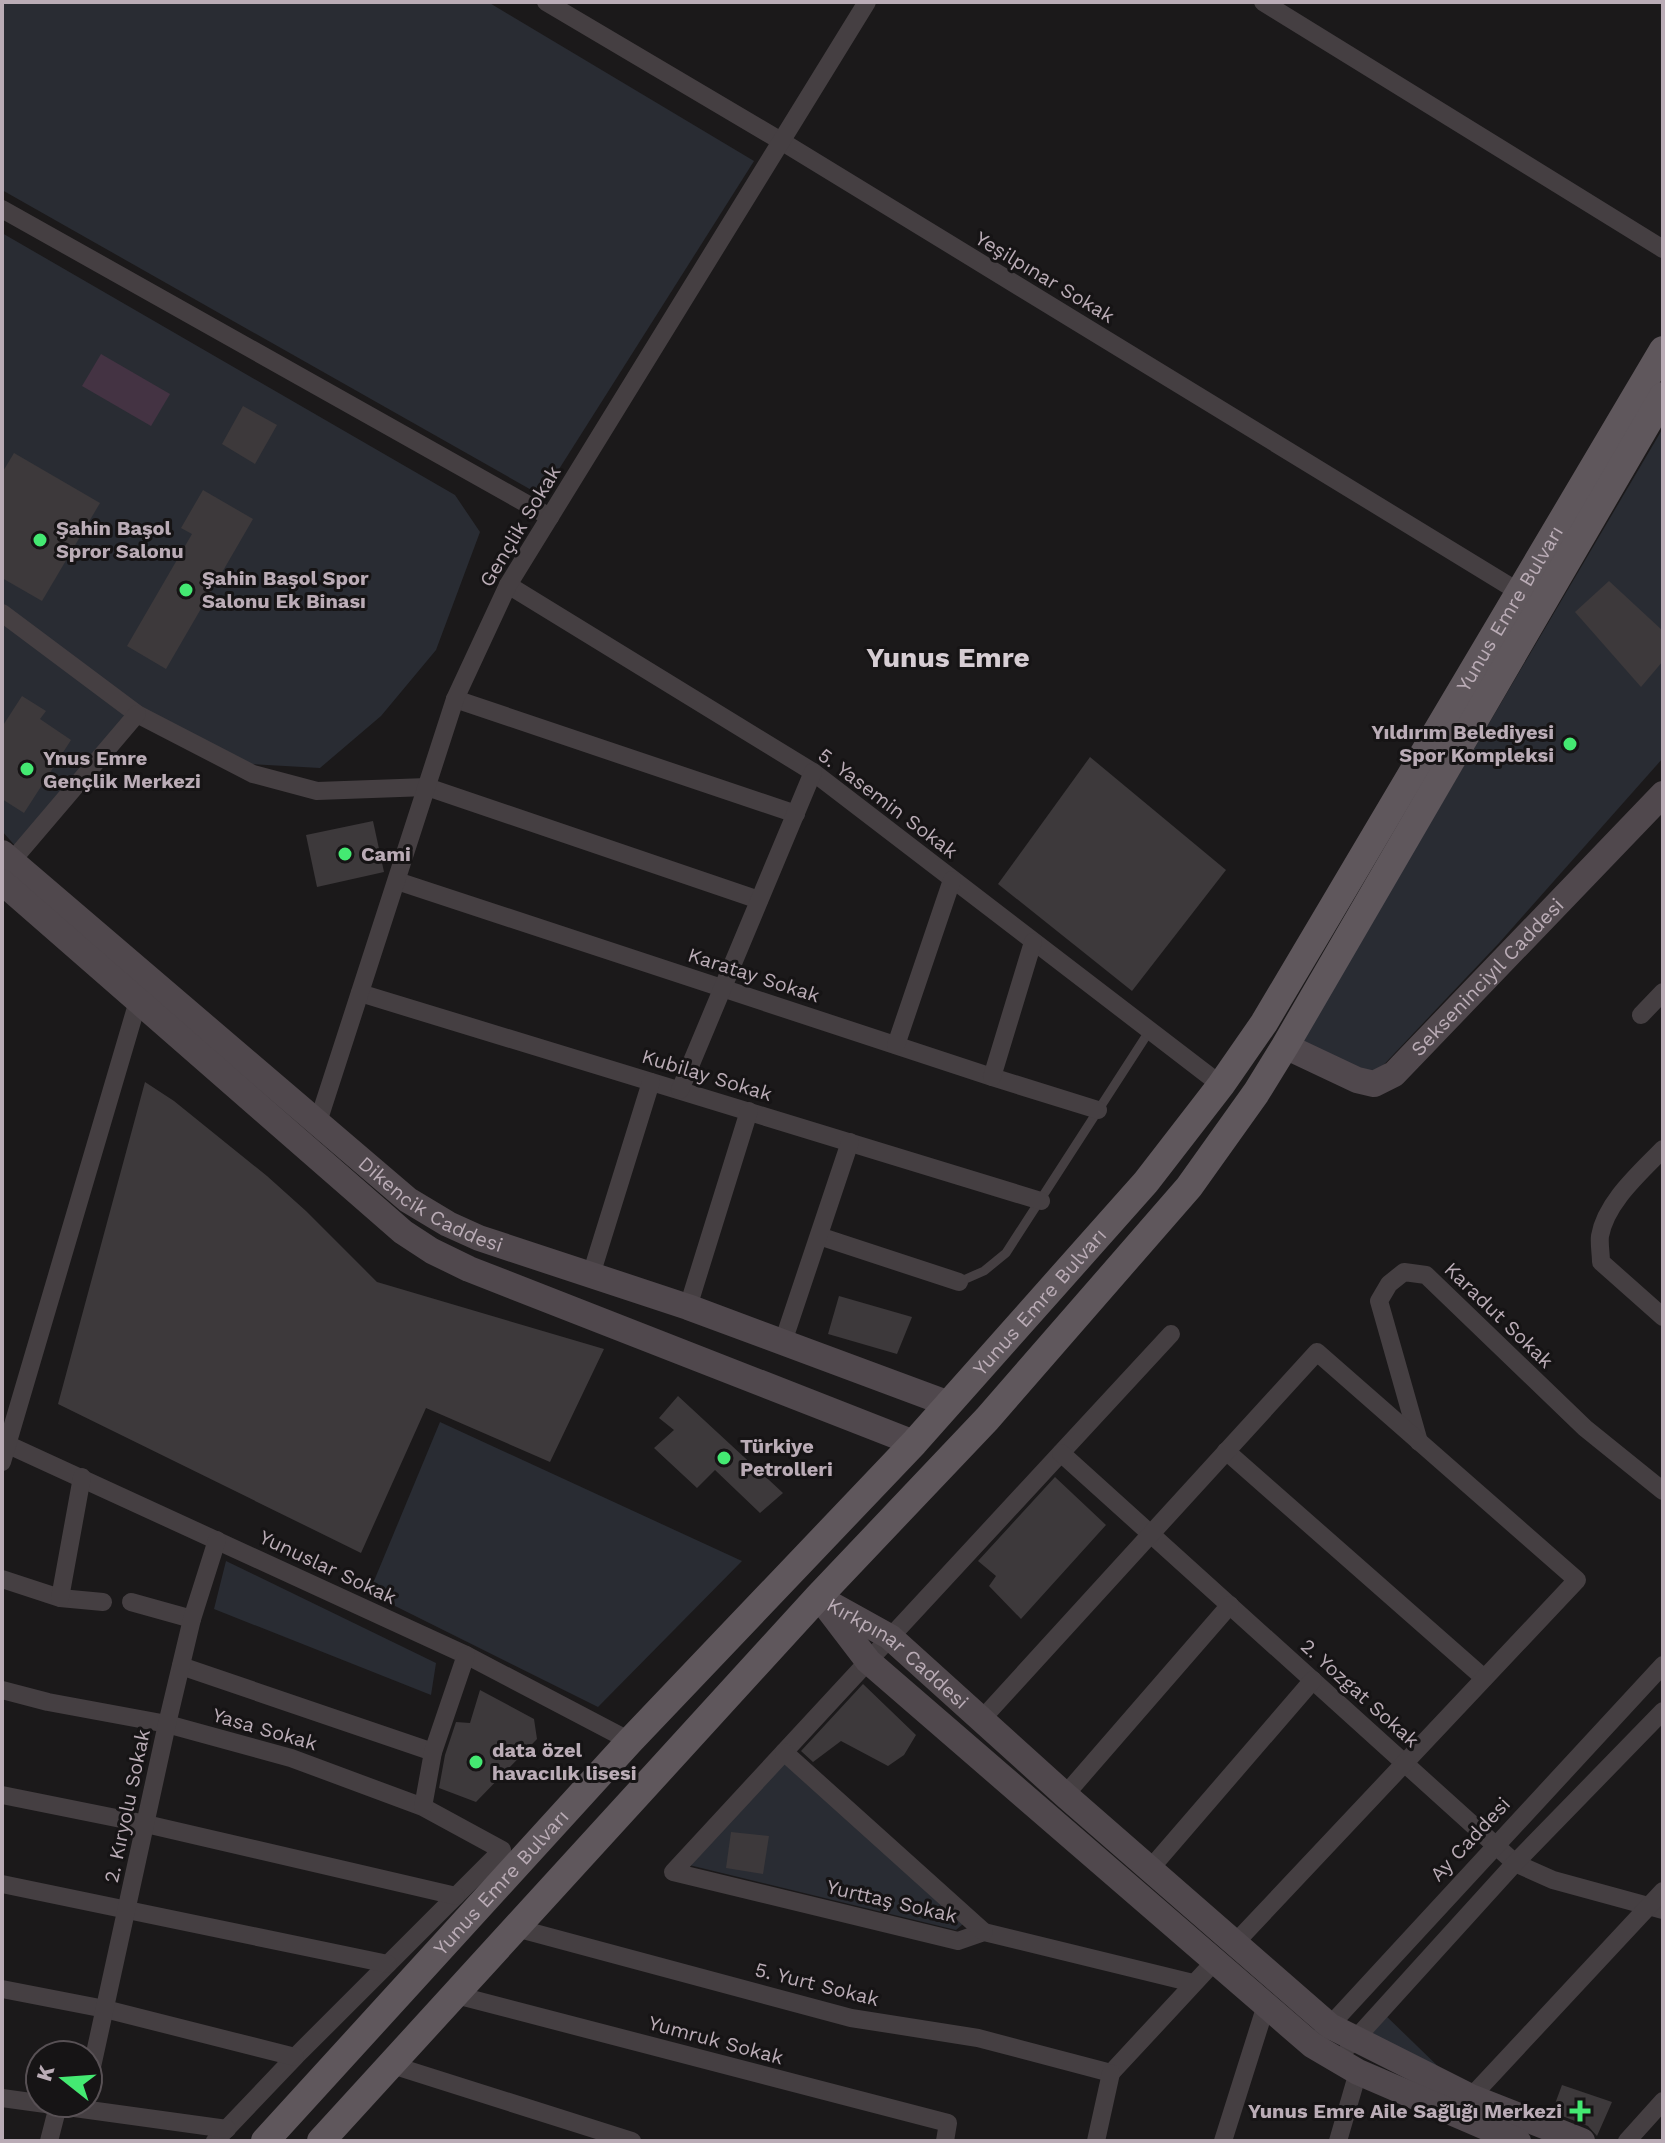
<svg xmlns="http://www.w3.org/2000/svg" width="1665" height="2143" font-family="'Work Sans',sans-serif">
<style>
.green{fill:#292c33}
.water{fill:#443343}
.building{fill:#3d393b}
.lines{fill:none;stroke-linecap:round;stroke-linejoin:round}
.service{stroke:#453f42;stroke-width:9}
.minor{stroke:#453f42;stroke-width:18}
.secondary{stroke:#50484d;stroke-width:26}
.primary{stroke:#5f575c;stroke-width:28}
.poi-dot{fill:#44e972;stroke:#161415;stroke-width:3}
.labels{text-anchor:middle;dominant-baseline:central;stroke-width:6;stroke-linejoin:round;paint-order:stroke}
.street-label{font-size:20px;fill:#baacb6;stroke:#161415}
.poi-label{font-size:20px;font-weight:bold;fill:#baacb6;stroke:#161415;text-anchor:start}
.district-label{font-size:28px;font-weight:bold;fill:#d6cdd3;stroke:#161415}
</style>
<rect width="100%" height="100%" fill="#1b191a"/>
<g class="green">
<path d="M2,2H488L754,161L542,496L2,190Z"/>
<path d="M2,233L455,495L480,532L436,650L381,716L320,768L251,764L129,719L17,848L2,831Z"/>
<path d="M1663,428V758L1499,943L1374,1075L1300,1044Z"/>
<path d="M440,1422L742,1561L598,1707L369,1593Z"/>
<path d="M226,1561L436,1663L431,1695L214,1609Z"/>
<path d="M785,1762L963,1924L956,1930L689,1865Z"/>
<path d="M1383,2013L1448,2076L1358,2039Z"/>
</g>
<path class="water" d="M101,354L170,394L151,426L82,386Z"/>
<g class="building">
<path d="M243,406L277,425L255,464L222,444Z"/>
<path d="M14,453L100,503L42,601L2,578V473Z"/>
<path d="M203,490L253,519L166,669L127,646L192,534L181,528Z"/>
<path d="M1609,581L1663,631V661L1641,687L1575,612Z"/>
<path d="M22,696L46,711L40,719L71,740L24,813L2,799V727Z"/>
<path d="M1090,757L1226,870L1132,991L998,884Z"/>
<path d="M373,821L384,872L317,887L306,835Z"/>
<path d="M145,1082L174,1101L267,1176L306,1211L377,1282L604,1349L550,1462L426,1408L361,1553L58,1404Z"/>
<path d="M839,1296L912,1317L897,1354L828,1334Z"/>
<path d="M678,1396L783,1493L760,1513L715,1470L697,1488L654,1448L674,1430L659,1418Z"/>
<path d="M1055,1477L1106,1525L1021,1619L989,1586L996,1576L978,1561Z"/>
<path d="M863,1684L916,1735L904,1755L888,1766L841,1741L813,1762L801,1751Z"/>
<path d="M480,1690L534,1719L537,1739L476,1802L439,1788L445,1755L456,1722L470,1723Z"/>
<path d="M731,1832L769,1836L763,1874L726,1868Z"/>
<path d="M1562,2085L1612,2102L1597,2136L1588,2126L1552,2112Z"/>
</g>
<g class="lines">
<path class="service" d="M959,1282L984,1271L1006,1253L1150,1030"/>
<g class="minor">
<path d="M546,2L781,141L1519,592"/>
<path d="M1263,2L1663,249"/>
<path d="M2,209L550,517"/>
<path d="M508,585L813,772L1221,1085"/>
<path d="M2,613L137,714L253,774L317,791L427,787L759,900"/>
<path d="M455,699L796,814"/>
<path d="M11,862L137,714"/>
<path d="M397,881L992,1077L1098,1110"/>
<path d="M360,993L1041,1201"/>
<path d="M1641,1015L1663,992"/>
<path d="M896,1045L952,880"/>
<path d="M992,1077L1033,942"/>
<path d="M680,1090L813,772"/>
<path d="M318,1122L455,699L508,585L867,2"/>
<path d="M1663,1149C1640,1173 1606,1202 1600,1236C1599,1244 1601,1254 1601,1262L1663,1317"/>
<path d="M819,1236L959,1282"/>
<path d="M591,1275L651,1082"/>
<path d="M688,1307L749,1111"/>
<path d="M1171,1334L673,1872L958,1941L984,1932L1193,1983"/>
<path d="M783,1342L850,1142"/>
<path d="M2,1442L466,1655L630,1741"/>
<path d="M1419,1442L1379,1301L1389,1284L1404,1272L1426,1275L1585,1428L1663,1491"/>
<path d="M1226,1451L1484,1678"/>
<path d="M1061,1453L1515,1863L1553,1880L1663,1910"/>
<path d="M2,1462L138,1001"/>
<path d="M2,1579L60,1598L103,1602"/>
<path d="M60,1598L82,1477"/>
<path d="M131,1602L192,1619"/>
<path d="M181,1666L433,1752"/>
<path d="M2,1690L48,1702L167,1724L291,1758L423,1807L502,1850L295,2057L215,2141"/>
<path d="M981,1720L1317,1352L1577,1580L1236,1942"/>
<path d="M784,1752L984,1932"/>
<path d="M2,1795L146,1824L456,1896"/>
<path d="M1065,1795L1230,1605"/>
<path d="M423,1807L433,1752L466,1655"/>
<path d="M1150,1869L1313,1680"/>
<path d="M2,1884L388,1964"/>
<path d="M516,1928L851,2018L978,2038L1111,2073"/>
<path d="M2,1989L105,2009L295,2057"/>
<path d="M456,1995L948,2123L945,2141"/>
<path d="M1323,2033L1663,1665"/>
<path d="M1349,2046L1515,1863L1663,1711"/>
<path d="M392,2065L632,2141"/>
<path d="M1111,2073L1215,1961"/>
<path d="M88,2085L167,1724L192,1619L217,1540"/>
<path d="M1471,2097L1663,1891"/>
<path d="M2,2098L227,2129"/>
<path d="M49,2141L58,2106"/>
<path d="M1096,2141L1111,2073"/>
<path d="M1223,2141L1266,2005"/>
<path d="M1338,2141L1358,2072"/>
<path d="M1627,2141L1663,2101"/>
</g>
<g class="secondary">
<path id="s1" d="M2,853L408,1200L448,1224L479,1238L688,1307L949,1404"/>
<path d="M2,882L403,1232L432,1251L469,1269L914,1443"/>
<path id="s2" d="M1285,1046L1357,1080L1374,1084L1394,1074L1663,794"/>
<path id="s3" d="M818,1597L890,1637L1065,1795L1330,2026L1471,2097L1582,2141"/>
<path d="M826,1606L868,1661L1312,2045L1358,2072L1518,2141"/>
</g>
<g class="primary">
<path id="s4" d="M265,2141L630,1741L914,1443L1146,1182L1221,1085L1264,1023L1663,350"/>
<path d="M321,2141L818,1597L987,1419L1189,1187L1256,1093L1285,1046L1663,396"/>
</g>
</g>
<g class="poi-dot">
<circle cx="40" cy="540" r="8"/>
<circle cx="186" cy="590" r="8"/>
<circle cx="1570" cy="744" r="8"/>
<circle cx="27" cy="769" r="8"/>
<circle cx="345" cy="854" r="8"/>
<circle cx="724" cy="1458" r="8"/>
<circle cx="476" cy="1762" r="8"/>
<path d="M1576 2099h8v8h8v8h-8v8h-8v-8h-8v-8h8z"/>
</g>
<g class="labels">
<g class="street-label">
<text transform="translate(1045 277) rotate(31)">Yeşilpınar Sokak</text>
<text transform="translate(520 526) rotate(-59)">Gençlik Sokak</text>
<text stroke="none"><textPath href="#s4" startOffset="1982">Yunus Emre Bulvarı</textPath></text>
<text transform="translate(888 803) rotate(37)">5. Yasemin Sokak</text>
<text transform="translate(754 975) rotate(18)">Karatay Sokak</text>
<text stroke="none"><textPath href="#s2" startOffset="254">Sekseninciyıl Caddesi</textPath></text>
<text transform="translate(707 1075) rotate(17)">Kubilay Sokak</text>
<text stroke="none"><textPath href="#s1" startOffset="556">Dikencik Caddesi</textPath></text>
<text stroke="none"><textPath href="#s4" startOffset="1142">Yunus Emre Bulvarı</textPath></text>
<text transform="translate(1499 1315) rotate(44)">Karadut Sokak</text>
<text transform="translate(328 1567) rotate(25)">Yunuslar Sokak</text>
<text stroke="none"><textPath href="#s3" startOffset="98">Kırkpınar Caddesi</textPath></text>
<text transform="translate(1360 1693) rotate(42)">2. Yozgat Sokak</text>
<text transform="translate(265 1729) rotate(16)">Yasa Sokak</text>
<text transform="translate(127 1806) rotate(-78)">2. Kıryolu Sokak</text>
<text transform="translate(1470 1839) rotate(-47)">Ay Caddesi</text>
<text stroke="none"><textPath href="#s4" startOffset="350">Yunus Emre Bulvarı</textPath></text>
<text transform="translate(892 1901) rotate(13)">Yurttaş Sokak</text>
<text transform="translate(817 1984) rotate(14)">5. Yurt Sokak</text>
<text transform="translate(716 2040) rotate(15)">Yumruk Sokak</text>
</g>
<g class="poi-label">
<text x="56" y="528">Şahin Başol<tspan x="56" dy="23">Spror Salonu</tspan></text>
<text x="202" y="578">Şahin Başol Spor<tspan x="202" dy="23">Salonu Ek Binası</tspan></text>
<text x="1554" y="732" text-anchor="end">Yıldırım Belediyesi<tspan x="1554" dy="23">Spor Kompleksi</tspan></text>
<text x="43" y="758">Ynus Emre<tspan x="43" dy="23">Gençlik Merkezi</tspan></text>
<text x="361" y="854">Cami</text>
<text x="740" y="1446">Türkiye<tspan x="740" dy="23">Petrolleri</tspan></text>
<text x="492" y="1750">data özel<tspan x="492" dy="23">havacılık lisesi</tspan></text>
<text x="1562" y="2111" text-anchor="end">Yunus Emre Aile Sağlığı Merkezi</text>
</g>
<g class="district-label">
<text x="948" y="657">Yunus Emre</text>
</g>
</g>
<rect width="1665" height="2143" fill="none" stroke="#baacb6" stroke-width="8"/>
<g transform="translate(64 2079) rotate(287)"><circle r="38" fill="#161415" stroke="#585155" stroke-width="2"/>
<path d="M0-6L14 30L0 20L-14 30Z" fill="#44e972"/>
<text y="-12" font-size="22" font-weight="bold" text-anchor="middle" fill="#baacb6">K</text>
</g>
</svg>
